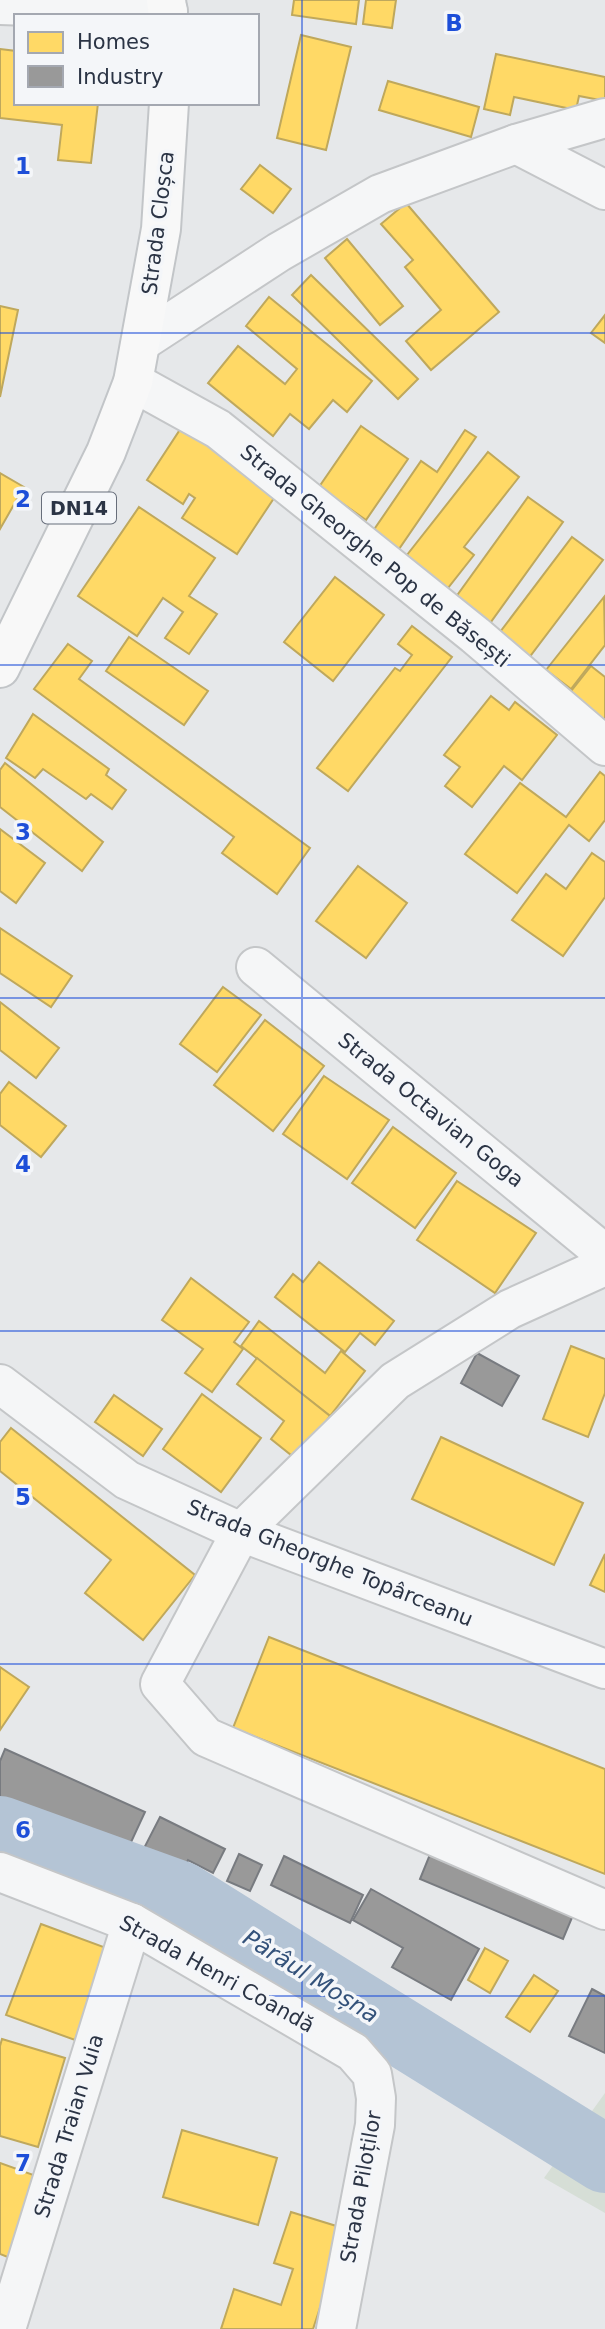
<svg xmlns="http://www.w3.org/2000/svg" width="605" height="2329" font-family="'DejaVu Sans',sans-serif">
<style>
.grass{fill:#d6ded6}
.homes{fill:#ffd966;stroke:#bfa85c;stroke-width:2}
.industry{fill:#999;stroke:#787b80;stroke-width:2}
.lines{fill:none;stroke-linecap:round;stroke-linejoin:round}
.river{stroke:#b4c4d5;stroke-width:68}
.minor-casing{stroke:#c4c6c8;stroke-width:42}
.major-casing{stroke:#c2c5c8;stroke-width:42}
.minor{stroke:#f5f6f7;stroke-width:38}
.major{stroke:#f8f8f8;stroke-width:38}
.grid{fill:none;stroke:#1d4ed8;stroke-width:2;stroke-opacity:0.55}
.labels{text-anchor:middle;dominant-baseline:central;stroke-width:7;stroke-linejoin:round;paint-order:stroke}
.shield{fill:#f4f6f9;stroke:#676e7b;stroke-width:2}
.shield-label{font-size:19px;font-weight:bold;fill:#2b3445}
.street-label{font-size:21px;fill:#2b3445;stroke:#f4f6f9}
.water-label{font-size:23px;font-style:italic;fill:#34527a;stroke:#f4f6f9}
.grid-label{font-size:23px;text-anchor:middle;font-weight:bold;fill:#1d4ed8;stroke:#f4f6f9;stroke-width:7;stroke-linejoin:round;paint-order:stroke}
</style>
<rect width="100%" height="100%" fill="#e6e8ea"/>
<path class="grass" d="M605,2093V2157L587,2149L605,2160V2213L544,2178Z"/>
<g class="homes">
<path d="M294,0H359L356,24L292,15Z"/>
<path d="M366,0H396L392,28L363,24Z"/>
<path d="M301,35L351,47L326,150L277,138Z"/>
<path d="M0,49L16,51V103H98L91,163L58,160L62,125L0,118Z"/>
<path d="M496,54L605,77V101L579,96L576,110L514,97L510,115L484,109Z"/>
<path d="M388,81L479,107L471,137L379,110Z"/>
<path d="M260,165L291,189L273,213L241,189Z"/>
<path d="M406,203L499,312L431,370L406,341L441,310L405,267L413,260L381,224Z"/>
<path d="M347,239L403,306L380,325L325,258Z"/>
<path d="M311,275L418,379L398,399L292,295Z"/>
<path d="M269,297L372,381L347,412L333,400L309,429L290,414L273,436L208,383L238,346L285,384L297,369L246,326Z"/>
<path d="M0,306L18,310L0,397Z"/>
<path d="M605,315V343L591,333Z"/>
<path d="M185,422L282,486L237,554L182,518L195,498L189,494L183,504L147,480Z"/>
<path d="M361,426L408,459L366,520L319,487Z"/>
<path d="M465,430L476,437L399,549L373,531L421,461L437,472Z"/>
<path d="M488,452L519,477L464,547L474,555L444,593L403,560Z"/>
<path d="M0,473L24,487L0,529Z"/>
<path d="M528,497L563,522L488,626L453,601Z"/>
<path d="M139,507L215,558L189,596L217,614L189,654L165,638L183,612L163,598L137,636L78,596Z"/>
<path d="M572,537L603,560L528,659L497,636Z"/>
<path d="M335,577L384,615L333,681L284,642Z"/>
<path d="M604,597L605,645L571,689L546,670Z"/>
<path d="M412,626L452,657L348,791L317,768L395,668L400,671L412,655L398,644Z"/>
<path d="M129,637L208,691L184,725L106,671Z"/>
<path d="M68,644L92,661L79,679L310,848L277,894L222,853L234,837L34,689Z"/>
<path d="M591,666L605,677V723L568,695Z"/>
<path d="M491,696L509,710L515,702L557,735L522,780L504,766L472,807L445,786L460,767L444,755Z"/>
<path d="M33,714L109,769L106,775L126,790L112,809L91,794L86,799L43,769L35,778L6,758Z"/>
<path d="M5,763L103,842L82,871L0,807V770Z"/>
<path d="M600,772L605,776V820L589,841L569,825L517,893L465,854L520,783L566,817Z"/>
<path d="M0,829L45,863L16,903L0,891Z"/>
<path d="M592,853L605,862V897L563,956L512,920L546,874L566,889Z"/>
<path d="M358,866L407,903L366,958L316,921Z"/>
<path d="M0,928L72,976L51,1007L0,973Z"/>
<path d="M223,987L261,1015L217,1072L180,1044Z"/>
<path d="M0,1002L59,1048L36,1078L0,1050Z"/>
<path d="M265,1020L324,1066L273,1131L214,1085Z"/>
<path d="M324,1076L389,1120L347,1179L283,1134Z"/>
<path d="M9,1082L66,1126L41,1157L0,1125V1094Z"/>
<path d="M393,1127L456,1173L415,1228L352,1183Z"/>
<path d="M457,1181L536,1233L495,1293L417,1240Z"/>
<path d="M319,1262L394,1321L375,1345L360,1333L345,1352L275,1297L293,1274L303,1282Z"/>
<path d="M191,1278L249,1322L234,1342L243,1349L212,1392L185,1373L203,1349L162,1320Z"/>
<path d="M259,1321L325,1373L341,1351L365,1371L330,1416L241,1346Z"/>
<path d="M571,1346L605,1359V1393L588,1437L543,1419Z"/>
<path d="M257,1358L330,1416L296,1459L271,1439L284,1421L237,1384Z"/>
<path d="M202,1394L261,1438L221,1492L163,1449Z"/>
<path d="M114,1395L162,1429L143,1456L95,1422Z"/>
<path d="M11,1428L195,1575L143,1640L85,1593L111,1560L0,1471V1442Z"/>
<path d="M441,1437L583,1503L554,1565L412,1499Z"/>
<path d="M605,1554V1592L590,1585Z"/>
<path d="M269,1637L605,1769V1874L233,1728Z"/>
<path d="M0,1667L29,1687L0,1730Z"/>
<path d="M41,1924L109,1949L75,2040L6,2015Z"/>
<path d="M485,1948L508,1961L490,1993L468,1980Z"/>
<path d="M534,1975L558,1991L530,2032L506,2017Z"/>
<path d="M2,2039L65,2058L38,2147L0,2136V2046Z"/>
<path d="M182,2130L277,2158L258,2225L163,2197Z"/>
<path d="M0,2163L39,2177L10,2258L0,2254Z"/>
<path d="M291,2212L346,2229L313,2329H221L234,2289L281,2305L293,2269L274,2263Z"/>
</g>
<g class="industry">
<path d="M477,1353L519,1376L502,1406L461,1383Z"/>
<path d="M5,1749L145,1812L126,1853L0,1797V1761Z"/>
<path d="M160,1817L225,1849L213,1873L188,1860L180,1877L140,1856Z"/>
<path d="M433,1847L576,1908L563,1939L420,1879Z"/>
<path d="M239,1854L262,1865L250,1891L227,1881Z"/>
<path d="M284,1856L363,1895L350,1923L271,1885Z"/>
<path d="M371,1889L479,1949L451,2000L392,1967L403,1948L353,1920Z"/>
<path d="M592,1989L605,1996V2053L569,2036Z"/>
</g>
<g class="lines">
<path class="river" d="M0,1830L180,1895L605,2159"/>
<defs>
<g id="minor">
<path d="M0,5L168,11"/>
<path d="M516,144L605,190"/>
<path d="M141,342L279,252L380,194L516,144L605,118"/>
<path d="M133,382L218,429L475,635L605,746"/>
<path d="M256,967L605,1254"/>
<path d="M605,1266L510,1309L395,1381L241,1532L160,1684L206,1737L605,1910"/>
<path d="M0,1384L127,1480L241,1532L605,1669"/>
<path d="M0,1872L132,1923L353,2052L372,2074L376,2098L375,2125L336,2329"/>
<path d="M6,2329L132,1923"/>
</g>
<g id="major">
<path d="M166,0L168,16"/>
<path d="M0,668L106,452L133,382L161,229L169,103"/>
</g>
</defs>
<use href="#minor" class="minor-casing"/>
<use href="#major" class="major-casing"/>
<use href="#minor" class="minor"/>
<use href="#major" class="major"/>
</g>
<path class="grid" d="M302,0V2329M0,333H605M0,665H605M0,998H605M0,1331H605M0,1664H605M0,1996H605"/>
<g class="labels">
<rect class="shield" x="42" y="492.5" width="74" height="31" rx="5"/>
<g class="shield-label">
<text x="79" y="508">DN14</text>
</g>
<g class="street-label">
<text transform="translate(158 223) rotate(-83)">Strada Cloșca</text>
<text transform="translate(375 556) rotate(39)">Strada Gheorghe Pop de Băsești</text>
<text transform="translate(431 1110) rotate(39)">Strada Octavian Goga</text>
<text transform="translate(330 1563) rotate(22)">Strada Gheorghe Topârceanu</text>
<text transform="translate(217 1974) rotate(29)">Strada Henri Coandă</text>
<text transform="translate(69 2126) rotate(-73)">Strada Traian Vuia</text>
<text transform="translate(361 2187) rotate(-80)">Strada Piloților</text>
</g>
<g class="water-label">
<text transform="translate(311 1976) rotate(32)">Pârâul Moșna</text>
</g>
</g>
<g class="grid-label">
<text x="454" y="31">B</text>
<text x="23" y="174">1</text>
<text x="23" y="507">2</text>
<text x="23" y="840">3</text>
<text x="23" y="1172">4</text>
<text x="23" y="1505">5</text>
<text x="23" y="1838">6</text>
<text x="23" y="2171">7</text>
</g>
<rect x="14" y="14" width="245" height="91" fill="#f4f6f9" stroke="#a4a8b1" stroke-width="2"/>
<rect x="28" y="32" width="35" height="21" fill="#ffd966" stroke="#a4a8b1" stroke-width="2"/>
<text x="77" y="49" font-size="21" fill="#2b3445">Homes</text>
<rect x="28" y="66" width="35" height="21" fill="#999999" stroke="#a4a8b1" stroke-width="2"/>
<text x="77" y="84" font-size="21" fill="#2b3445">Industry</text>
</svg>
